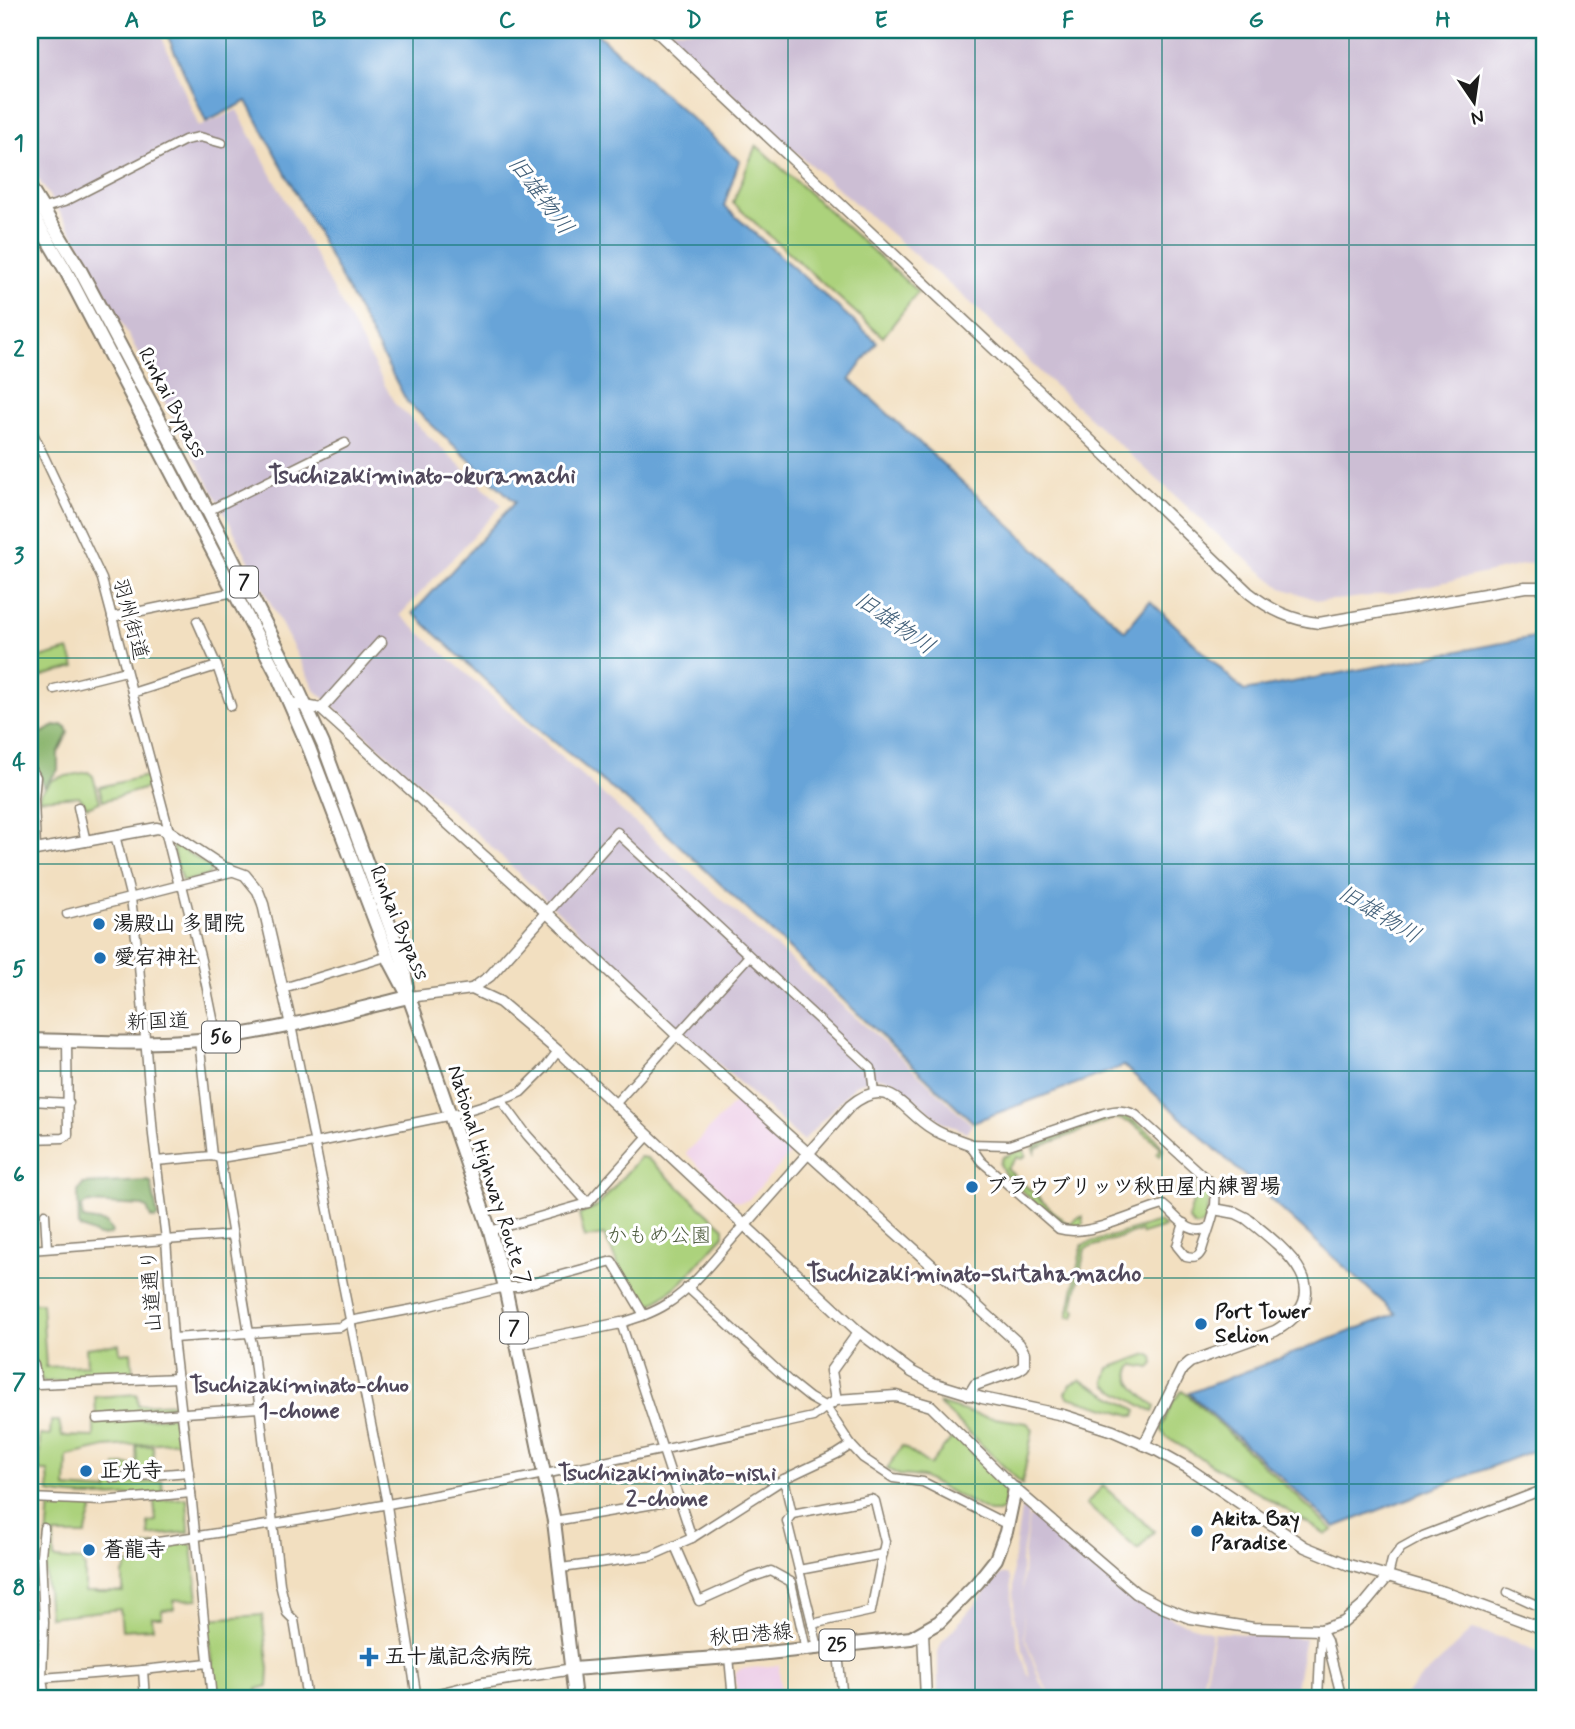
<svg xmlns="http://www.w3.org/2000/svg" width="1575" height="1729" font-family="Mynerve,'Klee One',sans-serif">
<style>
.built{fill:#eed0e8}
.industrial{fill:#ccbed4}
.green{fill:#acd27c;stroke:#64774c;stroke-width:2}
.forest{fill:#89b46c;stroke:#526844;stroke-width:2}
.water{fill:#67a4d8;stroke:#42607a;stroke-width:2}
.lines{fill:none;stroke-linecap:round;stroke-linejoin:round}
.minor-casing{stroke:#877e6e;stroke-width:11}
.tertiary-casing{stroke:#877e6e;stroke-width:13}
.primary-casing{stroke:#877e6e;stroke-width:16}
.trunk-casing{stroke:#877e6e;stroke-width:16}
.minor{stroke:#fff;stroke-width:8}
.tertiary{stroke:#fff;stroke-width:10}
.primary{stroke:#fff;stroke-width:12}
.trunk{stroke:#fff;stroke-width:12}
.grid{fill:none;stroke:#0f766e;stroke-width:2;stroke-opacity:0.55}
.poi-dot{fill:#1f6fb2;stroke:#fff;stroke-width:2.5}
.labels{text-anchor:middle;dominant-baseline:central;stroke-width:6;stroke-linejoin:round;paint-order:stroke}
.shield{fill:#fff;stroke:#606060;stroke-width:2}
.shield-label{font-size:19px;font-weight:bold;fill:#1c1c1c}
.street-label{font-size:21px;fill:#1c1c1c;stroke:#fff}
.poi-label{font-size:21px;font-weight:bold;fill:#1c1c1c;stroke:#fff;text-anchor:start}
.park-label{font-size:21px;fill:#4e5c3e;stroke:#fff}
.water-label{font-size:23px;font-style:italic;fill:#42607a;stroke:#fff}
.neighbourhood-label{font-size:23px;font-weight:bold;fill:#51495c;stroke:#fff}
.quarter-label{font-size:24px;font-weight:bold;fill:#51495c;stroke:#fff}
.neatline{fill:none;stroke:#0f766e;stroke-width:2.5}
.grid-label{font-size:23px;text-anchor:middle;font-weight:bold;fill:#0f766e}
</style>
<rect width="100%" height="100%" fill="#fff"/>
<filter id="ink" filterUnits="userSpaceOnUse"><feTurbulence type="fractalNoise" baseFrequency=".0143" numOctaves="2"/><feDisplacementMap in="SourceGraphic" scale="14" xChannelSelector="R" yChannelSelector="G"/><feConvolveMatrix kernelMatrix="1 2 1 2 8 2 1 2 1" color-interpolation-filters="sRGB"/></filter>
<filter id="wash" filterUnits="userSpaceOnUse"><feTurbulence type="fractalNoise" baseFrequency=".00686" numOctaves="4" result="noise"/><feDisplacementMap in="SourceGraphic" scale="28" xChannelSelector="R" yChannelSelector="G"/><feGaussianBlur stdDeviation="1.57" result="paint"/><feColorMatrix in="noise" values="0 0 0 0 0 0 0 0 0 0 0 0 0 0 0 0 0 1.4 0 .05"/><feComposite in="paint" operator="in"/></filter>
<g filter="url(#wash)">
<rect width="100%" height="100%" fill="#f2dfc0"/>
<g class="built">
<path d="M739,1098L795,1149L748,1200L739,1202L729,1198L686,1153Z"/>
<path d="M779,1665L781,1699H737L735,1674L740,1669Z"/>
</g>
<g class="industrial">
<path d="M30,30H159L199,127L237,110L395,404L502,505L400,615L898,1055L972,1125L966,1132L941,1121L893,1080L877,1077L855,1085L803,1141L675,1024L483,839L315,690L225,514L76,238L30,166Z"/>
<path d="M663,30H1545V560L1399,592L1347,599L1320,601L1282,588L1230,546L1043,375L979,310L783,141Z"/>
<path d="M1022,1504L1030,1507L1021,1562L1024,1637L1040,1682L1053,1699H938V1652L942,1642L1001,1574H1007L1010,1579L1013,1619L1019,1647L1027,1672L1030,1677L1015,1620L1013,1592V1565Z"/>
<path d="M1029,1517L1043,1519L1135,1598L1180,1622L1212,1632L1200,1699H1054L1042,1681L1025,1637L1022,1597L1024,1556Z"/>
<path d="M1473,1629L1516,1642L1545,1655V1699H1400Z"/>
<path d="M1214,1632L1305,1638L1294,1699H1202Z"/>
</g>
<g class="green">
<path d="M756,145L918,292L883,337L733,203Z"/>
<path d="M69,650L75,667L32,679L30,661Z"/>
<path d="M88,772L93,776L100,802L87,807L79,796L39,799L40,793L52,780L61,777Z"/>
<path d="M147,776L150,787L103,801L99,787Z"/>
<path d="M176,845L210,867L211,871L207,876L182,882L172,847Z"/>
<path d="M1115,1114C1132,1116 1155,1133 1163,1149L1160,1156L1157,1153L1161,1147L1132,1123L1115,1118L1036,1148L1035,1154L1033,1148L1035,1145Z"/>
<path d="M1023,1149L1026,1155L1022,1159L1017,1157L1007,1169L1065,1222L1071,1223L1077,1218L1083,1217V1224C1078,1227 1074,1228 1067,1226C1053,1222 1016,1185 1004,1173L1000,1164L1003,1157Z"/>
<path d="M640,1157L647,1158L724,1228V1235L682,1282L645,1310L624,1277L604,1235L585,1238L579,1215L598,1206Z"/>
<path d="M1199,1181L1209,1187L1210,1193L1205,1222L1199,1226H1194L1188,1219Z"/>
<path d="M1159,1222L1165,1227L1142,1234L1140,1231L1085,1249L1073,1308L1076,1311L1074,1317H1068L1082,1245Z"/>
<path d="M30,1303H42L46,1367L87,1365L86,1348L119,1344L120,1353L131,1352L133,1375L131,1377L45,1382L41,1379L36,1362L30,1357Z"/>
<path d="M1148,1354L1153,1357L1154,1364L1150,1368L1134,1365C1119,1380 1145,1397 1155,1407L1153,1412L1107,1386L1105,1381L1109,1368Z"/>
<path d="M1081,1380L1137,1410L1135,1416L1068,1397L1066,1393L1070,1384Z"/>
<path d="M1182,1391L1189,1396L1333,1530L1326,1534L1166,1437L1161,1429L1173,1401Z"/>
<path d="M137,1394L138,1405L177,1403L178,1412L97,1417L96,1415L95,1397Z"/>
<path d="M938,1403L981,1416L1027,1423L1033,1429L1022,1484Z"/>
<path d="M179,1416L182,1441L105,1447L67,1456L66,1488L108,1491L109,1485L162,1481L163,1493C125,1496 87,1500 49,1493L48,1471H39L40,1435L50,1436L51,1421H59L62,1436L94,1437V1422Z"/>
<path d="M954,1435L1006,1485L1005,1508L998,1512H989L922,1477L899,1475L887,1469L902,1446L930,1465Z"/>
<path d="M136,1446H153L154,1471L116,1473V1465H137Z"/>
<path d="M1103,1486L1154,1531L1138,1550L1086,1504Z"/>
<path d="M187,1498L189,1532L149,1536L148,1522L156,1521L154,1501Z"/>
<path d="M52,1501L71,1505L93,1504C93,1516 86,1523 86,1535H54V1559L83,1561V1566L85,1567V1592H123V1574L127,1565L132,1564V1550L135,1548L155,1545L156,1554H170V1544L189,1542L192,1547L198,1599L174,1600V1609L162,1610V1617H152L153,1628L122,1630L120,1609L49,1617L45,1565L50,1503Z"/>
<path d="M262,1615L269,1668L268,1686L257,1689L258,1699H217L207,1619Z"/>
</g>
<g class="forest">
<path d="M62,725L66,727L68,733L58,753V770L44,787L39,772L30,760V739L55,726Z"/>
<path d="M147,1181L151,1182L158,1217L155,1219L151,1218L147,1208L143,1206L88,1203L81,1207L83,1219L106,1223L112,1232L110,1235L99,1236L79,1227L78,1192L83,1184Z"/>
</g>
<path class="water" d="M165,30H593L739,161L724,206L877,342L850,379L1125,631L1150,601L1244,691L1545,635V1450L1542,1447L1335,1527L1189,1393L1396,1314L1124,1066L973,1122L665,832L531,723L413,613L515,502L407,402L247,101L206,122Z"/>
</g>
<g filter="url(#ink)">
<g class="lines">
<defs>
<g id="minor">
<path d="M41,209L64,202L185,140L200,137L222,143"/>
<path d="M30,427L102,579L169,831"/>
<path d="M208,511L345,443"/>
<path d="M112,617L234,592"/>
<path d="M197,621L217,666L231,706"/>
<path d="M54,689L126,671"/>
<path d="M132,693L217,666"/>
<path d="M30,766L36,777L34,799L36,851"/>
<path d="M78,807L86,842"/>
<path d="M165,830L179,886"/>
<path d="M617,833L871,1068L874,1092"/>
<path d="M115,835L131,899L138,953L153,1135L166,1239L173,1338L191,1493L212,1699"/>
<path d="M182,885L201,960L217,1038"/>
<path d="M67,914L235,871"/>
<path d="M283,988L389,956"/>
<path d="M291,1025L386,1499L417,1699"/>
<path d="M199,1040L212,1156"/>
<path d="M501,1100L527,1135L588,1203"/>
<path d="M30,1101L69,1103"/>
<path d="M615,1104L749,956"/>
<path d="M30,1139L63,1138L68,1135L67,1041"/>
<path d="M969,1144L1009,1145L1104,1113C1117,1110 1124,1109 1136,1115L1212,1184C1222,1203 1207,1231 1202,1250C1198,1258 1195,1259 1186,1257L1177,1246L1184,1223"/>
<path d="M969,1144L981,1161L1059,1229C1088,1238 1134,1213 1163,1205C1177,1216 1189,1237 1208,1228"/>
<path d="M220,1158L249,1333L252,1343L280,1584L287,1613L294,1620L307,1699"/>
<path d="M156,1161L212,1156L220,1158L314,1143L452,1115L510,1097L521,1092L545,1068L558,1051"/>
<path d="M45,1214L47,1248"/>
<path d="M490,1231L588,1203L648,1136"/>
<path d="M30,1250L233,1235"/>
<path d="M687,1287L790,1382L810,1398L826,1407L851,1445L863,1458L893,1478L923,1482L1008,1525"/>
<path d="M173,1338L340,1327L350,1321L429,1306L505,1287H518L612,1261L644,1315"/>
<path d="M30,1361L34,1365L38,1384L178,1378"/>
<path d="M97,1419L259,1408"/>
<path d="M113,1478L189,1472"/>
<path d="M784,1479L792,1514L787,1521L818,1647"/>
<path d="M30,1498L102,1501L191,1493"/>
<path d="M792,1514L871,1499L875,1501L885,1542L871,1611L812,1624"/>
<path d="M554,1521L678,1500"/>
<path d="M44,1528L41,1555L44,1622L42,1678L143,1670L145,1699"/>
<path d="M692,1538L621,1323C637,1318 653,1313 667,1304C697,1285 720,1251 745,1225"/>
<path d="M129,1546C359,1514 587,1467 813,1417L826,1407"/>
<path d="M675,1546L699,1601L750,1578L771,1571L791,1582L806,1649"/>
<path d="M561,1568L651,1556L692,1538L784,1479L837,1454L851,1445"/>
<path d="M799,1570L883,1554"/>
<path d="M1388,1576L1392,1560L1401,1548L1423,1536L1545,1489"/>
<path d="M1508,1592L1545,1609"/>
<path d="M1321,1630L1327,1641L1342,1699"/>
<path d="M837,1645L843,1699"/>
<path d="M729,1657L733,1699"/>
<path d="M143,1670L208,1663"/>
<path d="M42,1678L45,1699"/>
<path d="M1318,1699L1321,1633"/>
</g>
<g id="tertiary">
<path d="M655,30L1039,391L1249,593C1271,610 1291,620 1319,623L1525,587H1545"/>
<path d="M290,703L321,709L547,913L676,1034L1019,1344L1024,1353V1366L1018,1370L975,1385L969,1395"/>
<path d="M321,709L381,642"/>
<path d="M30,851L157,828L169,831L223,867L245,875L258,891L263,904L291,1025"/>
<path d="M472,989L490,976L617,833"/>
<path d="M409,997L472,989L500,1002L558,1051L859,1332L912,1372L933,1383L982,1398L1063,1415L1113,1431L1156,1450L1188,1468L1305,1547L1349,1565L1444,1592L1536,1626L1545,1632"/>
<path d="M745,1225L850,1106C890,1073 902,1111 933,1129C943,1136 957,1139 969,1144"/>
<path d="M518,1344L621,1323"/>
<path d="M836,1400L831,1371L859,1332"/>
<path d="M826,1407L836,1400L896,1396L931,1406L1015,1489L1136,1593L1162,1607L1190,1618L1253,1628L1321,1630L1344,1622L1364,1605L1388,1576"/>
<path d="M1144,1445L1182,1369L1190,1362L1275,1331C1342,1292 1285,1249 1246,1218L1236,1213L1214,1209"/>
<path d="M923,1632L926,1699"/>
<path d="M418,1699L483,1683L573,1669"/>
</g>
<g id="primary">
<path d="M30,1040C87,1041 144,1045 200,1040C271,1033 340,1013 409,997"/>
<path d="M573,1669L729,1657L911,1638L939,1622L977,1583L996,1559L1006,1532L1015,1489"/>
</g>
<g id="trunk">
<path d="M30,188L79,268L208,511L291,674L323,744L402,959L407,987"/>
<path d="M30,210L66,271L276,672L309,748L391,963L409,997L420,1028L490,1231L505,1287L554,1521L575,1699"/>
</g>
</defs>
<use href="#minor" class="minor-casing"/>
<use href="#tertiary" class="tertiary-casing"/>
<use href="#primary" class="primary-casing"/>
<use href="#trunk" class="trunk-casing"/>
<use href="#minor" class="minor"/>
<use href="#tertiary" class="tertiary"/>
<use href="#primary" class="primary"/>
<use href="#trunk" class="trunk"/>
</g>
</g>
<path class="grid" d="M226,30V1699M413,30V1699M600,30V1699M788,30V1699M975,30V1699M1162,30V1699M1349,30V1699M30,245H1545M30,452H1545M30,658H1545M30,864H1545M30,1071H1545M30,1278H1545M30,1484H1545"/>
<g class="poi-dot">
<circle cx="99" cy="924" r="7"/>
<circle cx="100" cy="958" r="7"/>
<circle cx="972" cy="1187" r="7"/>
<circle cx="1201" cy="1324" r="7"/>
<circle cx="86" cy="1471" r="7"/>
<circle cx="1197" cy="1531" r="7"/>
<circle cx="89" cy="1550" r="7"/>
<path d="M365.5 1646.5h7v7h7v7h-7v7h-7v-7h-7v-7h7z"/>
</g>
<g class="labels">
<g class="shield">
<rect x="230" y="566.5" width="28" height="31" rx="5"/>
<rect x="202" y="1021.5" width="38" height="31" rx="5"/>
<rect x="500" y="1312.5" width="28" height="31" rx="5"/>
<rect x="819.5" y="1629.5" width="35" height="31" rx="5"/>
</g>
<g class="shield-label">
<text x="244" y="582">7</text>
<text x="221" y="1037">56</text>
<text x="514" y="1328">7</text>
<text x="837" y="1645">25</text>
</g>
<g class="street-label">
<text transform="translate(172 403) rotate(62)">Rinkai Bypass</text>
<text transform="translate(130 619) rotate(75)">羽州街道</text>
<text transform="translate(399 923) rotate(67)">Rinkai Bypass</text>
<text transform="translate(158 1022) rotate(-2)">新国道</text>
<text transform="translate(489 1175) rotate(72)">National Highway Route 7</text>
<text transform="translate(152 1291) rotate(-94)">山道通り</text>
<text transform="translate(751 1635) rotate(-5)">秋田港線</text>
</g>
<g class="poi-label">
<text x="113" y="924">湯殿山 多聞院</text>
<text x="114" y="958">愛宕神社</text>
<text x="986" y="1187">ブラウブリッツ秋田屋内練習場</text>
<text x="1215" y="1312">Port Tower<tspan x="1215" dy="24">Selion</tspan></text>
<text x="100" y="1471">正光寺</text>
<text x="1211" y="1519">Akita Bay<tspan x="1211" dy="24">Paradise</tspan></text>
<text x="103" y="1550">蒼龍寺</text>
<text x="385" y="1657">五十嵐記念病院</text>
</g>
<g class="park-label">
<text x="659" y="1236">かもめ公園</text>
</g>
<g class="water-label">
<text transform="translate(540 196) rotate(53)">旧雄物川</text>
<text transform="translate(894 624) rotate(35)">旧雄物川</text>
<text transform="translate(1379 915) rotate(31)">旧雄物川</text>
</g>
<g class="neighbourhood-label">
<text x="299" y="1386">Tsuchizakiminato-chuo<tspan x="299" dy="26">1-chome</tspan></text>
<text x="667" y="1474">Tsuchizakiminato-nishi<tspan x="667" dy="26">2-chome</tspan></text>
</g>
<g class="quarter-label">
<text x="422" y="476">Tsuchizakiminato-okuramachi</text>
<text x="974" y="1274">Tsuchizakiminato-shitahamacho</text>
</g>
</g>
<rect width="1575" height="1729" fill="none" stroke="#fff" stroke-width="77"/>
<g transform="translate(1474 102) rotate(167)" stroke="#ffffff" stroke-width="5" paint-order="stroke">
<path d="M0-5L12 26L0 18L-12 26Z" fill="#1c1c1c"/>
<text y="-10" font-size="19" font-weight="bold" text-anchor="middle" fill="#1c1c1c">N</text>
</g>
<rect x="38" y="38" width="1498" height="1652" class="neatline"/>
<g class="grid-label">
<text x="132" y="27">A</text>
<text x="319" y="27">B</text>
<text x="507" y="27">C</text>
<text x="694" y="27">D</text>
<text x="881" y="27">E</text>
<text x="1068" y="27">F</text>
<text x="1256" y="27">G</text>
<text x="1443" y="27">H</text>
<text x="19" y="150">1</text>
<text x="19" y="356">2</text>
<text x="19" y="563">3</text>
<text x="19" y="769">4</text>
<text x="19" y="976">5</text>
<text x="19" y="1182">6</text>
<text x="19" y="1389">7</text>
<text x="19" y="1595">8</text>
</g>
</svg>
